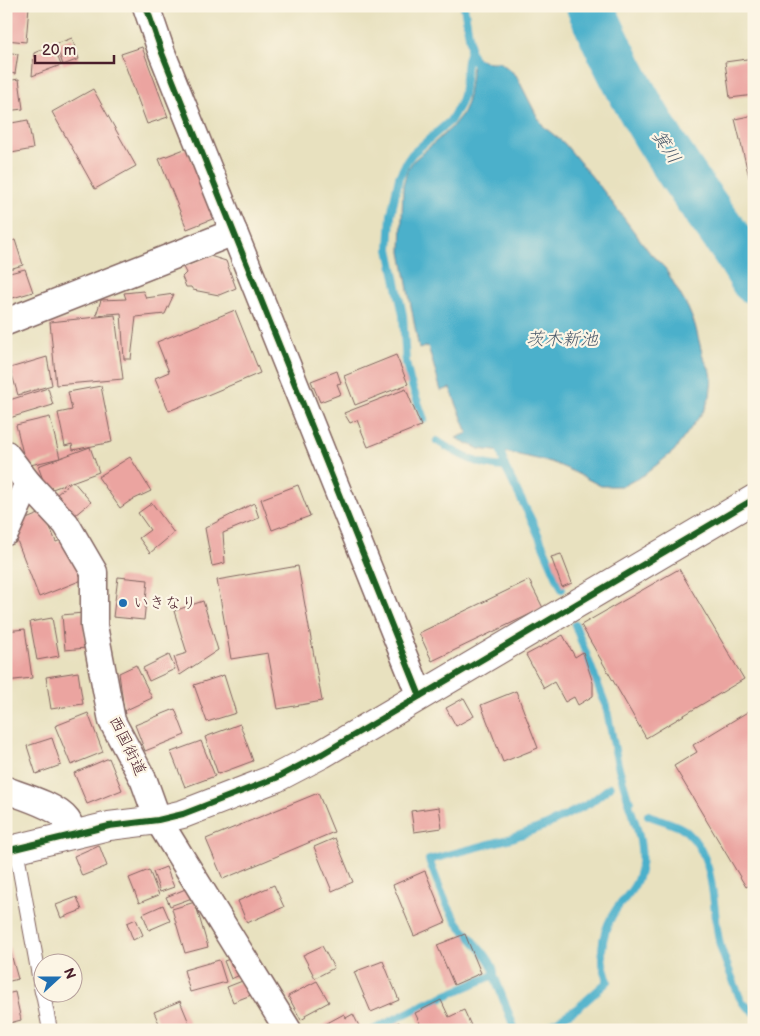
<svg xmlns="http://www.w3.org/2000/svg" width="760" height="1036" font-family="'Balsamiq Sans','Klee One',sans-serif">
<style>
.water{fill:#4bb0cb;stroke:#4a687b}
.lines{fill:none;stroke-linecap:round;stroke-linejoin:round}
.stream{stroke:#4bb0cb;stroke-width:8}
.river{stroke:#4bb0cb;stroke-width:48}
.building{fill:#eba4a0}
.service-casing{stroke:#81635f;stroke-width:16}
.minor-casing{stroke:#81635f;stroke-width:29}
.tertiary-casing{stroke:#81635f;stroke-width:30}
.service{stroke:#fff;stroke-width:14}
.minor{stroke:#fff;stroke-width:26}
.tertiary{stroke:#fff;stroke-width:28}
.cycleway-casing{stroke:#fcf5e5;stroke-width:9}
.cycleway{stroke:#1b5e20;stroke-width:6}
.poi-dot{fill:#1f6fb2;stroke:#fcf5e5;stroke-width:2}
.labels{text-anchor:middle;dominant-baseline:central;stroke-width:4.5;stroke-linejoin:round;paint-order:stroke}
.poi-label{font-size:16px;fill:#4a1f2b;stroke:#fcf5e5;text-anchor:start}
.street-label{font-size:16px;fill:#4a1f2b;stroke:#fcf5e5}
.water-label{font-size:18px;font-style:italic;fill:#4a596b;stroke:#fcf5e5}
</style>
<rect width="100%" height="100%" fill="#fcf5e5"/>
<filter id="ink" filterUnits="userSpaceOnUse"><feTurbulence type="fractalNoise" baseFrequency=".02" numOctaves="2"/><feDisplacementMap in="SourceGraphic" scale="10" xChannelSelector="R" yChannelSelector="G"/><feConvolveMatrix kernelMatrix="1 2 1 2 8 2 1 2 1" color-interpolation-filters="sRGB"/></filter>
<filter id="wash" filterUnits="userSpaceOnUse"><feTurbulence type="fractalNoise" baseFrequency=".0096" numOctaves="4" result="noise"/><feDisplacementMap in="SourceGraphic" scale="20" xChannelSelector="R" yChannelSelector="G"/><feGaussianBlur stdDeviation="1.12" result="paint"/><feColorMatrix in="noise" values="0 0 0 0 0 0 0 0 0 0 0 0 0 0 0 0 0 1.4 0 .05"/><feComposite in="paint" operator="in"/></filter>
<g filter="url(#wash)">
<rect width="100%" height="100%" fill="#e8e1bf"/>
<path class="water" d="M477,58L488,62H500L516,75L537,116L544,127L564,143L602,189L650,253L665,268L688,308L695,325L703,357L711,372L712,379L710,396L705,409L674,451L644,475L623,486H601L570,470L551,462L510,453L479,449L456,438L468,433L450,388L441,391L428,346L419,349L401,252L403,185L407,171L413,161L451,128L462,114L467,103L472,67Z"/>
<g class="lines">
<g class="stream">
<path d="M470,50L475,63"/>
<path d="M424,419L410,380L406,363L403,315L389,249L391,215L399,177L407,161L412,154L450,121L460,104L463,95L467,61L470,50V42L464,6"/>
<path d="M437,441C459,455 479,466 505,467L533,523L562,589"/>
<path d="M501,452L505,467"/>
<path d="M575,625L606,706L618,765L628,799L631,801"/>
<path d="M648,815C659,820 679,824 687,832C718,860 711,908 720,945C725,962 733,979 739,996L743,1003L754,1012"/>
<path d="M606,974C597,952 604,927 617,908C624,899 633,891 637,880C648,855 637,826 628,802L629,801"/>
<path d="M373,1030L421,1006L494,975"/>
<path d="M515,1030L494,975C496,962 470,938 461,927C446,908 438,883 429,860L512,838L547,825L590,803L610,787"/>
<path d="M543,1030L579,1007L606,983L608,981L607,978"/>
</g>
<path class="river" d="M590,6C615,64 646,121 681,173C705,209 734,243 754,280"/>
</g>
<g id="blocks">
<g class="building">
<path d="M6,6H29L26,42L6,40Z"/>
<path d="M72,38L79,59L63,65L56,44Z"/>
<path d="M53,45L61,65L32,76L34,53Z"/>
<path d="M142,47L168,117L147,124L121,54Z"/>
<path d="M6,52L18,54L15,74L6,72Z"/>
<path d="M754,58V95L730,98L725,62Z"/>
<path d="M19,79L23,109L6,111V81Z"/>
<path d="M93,89L136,166L95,189L52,112Z"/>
<path d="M754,115V193H753L735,119Z"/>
<path d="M28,120L33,149L6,154V124Z"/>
<path d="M187,148L215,218L187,229L159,159Z"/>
<path d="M15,240L23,265L6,270V243Z"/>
<path d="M210,256L226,261L236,288L219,295L193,290L191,287H186L182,277L186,273L183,267Z"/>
<path d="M25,269L33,292L6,300V274Z"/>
<path d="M143,291L146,298L174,294L165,314L136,317L131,359H124L121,313L96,315L101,300L126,299L124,293Z"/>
<path d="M235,310L260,373L169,411L155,378L169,372L157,342Z"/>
<path d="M115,315L123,379L56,385L50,322Z"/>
<path d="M396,355L408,384L355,405L344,376Z"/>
<path d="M47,357L52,385L18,395L10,368Z"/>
<path d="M337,371L341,383L337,384L341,394L320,402L311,381Z"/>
<path d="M101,386L112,442L73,450L72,444L65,446L58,413L72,410L68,392Z"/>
<path d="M48,388L53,405L6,419V401Z"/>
<path d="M406,389L421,426L368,447L357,420L350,423L344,413Z"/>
<path d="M50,417L60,458L90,447L99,472L47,491L38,466L60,458L26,466L16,425Z"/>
<path d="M130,457L151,491L130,501L120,508L98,477Z"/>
<path d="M73,481L91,502L69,520L51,499Z"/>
<path d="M298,485L310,516L272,530L261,499Z"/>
<path d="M152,503L174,533L150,553L139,538L150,530L138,513Z"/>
<path d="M254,503L259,518L223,533L225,563L212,566L205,528Z"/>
<path d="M44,512L56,542L66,538L82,580L39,597L11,525Z"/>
<path d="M561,554L572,583L562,587L551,557Z"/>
<path d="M298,566L322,701L278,709L268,653L231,659L217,580Z"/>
<path d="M679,569L744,679L646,738L581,625Z"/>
<path d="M118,577L148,580L144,620L113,617Z"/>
<path d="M529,580L543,608L432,661L419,633Z"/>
<path d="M203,601L218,650L180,675L174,657L187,653L174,611Z"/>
<path d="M83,613L86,648L65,650L62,615Z"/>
<path d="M52,618L59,656L37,660L30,622Z"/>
<path d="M25,629L32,678L6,681V631Z"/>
<path d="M563,635L575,657L583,652L593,683V696L578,705L574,697L565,702L554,682L544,688L526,655Z"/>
<path d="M169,655L175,669L149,681L143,668Z"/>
<path d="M136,665L152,698L124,711L119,673Z"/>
<path d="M78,672L83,704L51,709L46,677Z"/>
<path d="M224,675L236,713L207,722L194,685Z"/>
<path d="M516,691L538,748L503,762L481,705Z"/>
<path d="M464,698L474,716L456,726L446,708Z"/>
<path d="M754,708V883L746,887L674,766L697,752L693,745Z"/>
<path d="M175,709L185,735L145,751L135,725Z"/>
<path d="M88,713L103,752L71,765L55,726Z"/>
<path d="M240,724L253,761L218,774L205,737Z"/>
<path d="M52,738L61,765L36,774L27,746Z"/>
<path d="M201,741L215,776L185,787L171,752Z"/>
<path d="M109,758L122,790L87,804L74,773Z"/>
<path d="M318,793L334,832L223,879L206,839Z"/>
<path d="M439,807L442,828L414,832L411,811Z"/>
<path d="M335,838L353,882L332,891L314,847Z"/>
<path d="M99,845L107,866L82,876L74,856Z"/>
<path d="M166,867L174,887L160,892L153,872Z"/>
<path d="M149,870L159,895L139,903L129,878Z"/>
<path d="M425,871L446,922L414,936L393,885Z"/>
<path d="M274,885L284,907L247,923L238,901Z"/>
<path d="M188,888L192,898L170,906L166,897Z"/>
<path d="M77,897L82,910L61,918L56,905Z"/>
<path d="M195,902L208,947L185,953L172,909Z"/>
<path d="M163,905L170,921L149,930L143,914Z"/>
<path d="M136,919L143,935L133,940L127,923Z"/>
<path d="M465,934L481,973L454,985L437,945Z"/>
<path d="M6,936L18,979L6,982Z"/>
<path d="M322,946L334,968L315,978L303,955Z"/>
<path d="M233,958L240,975L231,979L224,961Z"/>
<path d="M219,960L226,982L190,992L184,970Z"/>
<path d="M383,961L399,1000L371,1012L354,972Z"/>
<path d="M245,980L251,995L233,1002L227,987Z"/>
<path d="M317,981L329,1002L305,1015L306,1017L301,1020L288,996Z"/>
<path d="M15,992L21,1020L6,1024V994Z"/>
<path d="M441,1000L449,1017L464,1010L473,1030H423L415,1013Z"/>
<path d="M180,1001L192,1030H162L154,1012Z"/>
<path d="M344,1014L346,1018L353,1014L361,1030H318V1028Z"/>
<path d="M399,1022L403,1030H383Z"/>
</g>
</g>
</g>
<g filter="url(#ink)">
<use href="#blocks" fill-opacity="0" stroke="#81635f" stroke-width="1"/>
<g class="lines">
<defs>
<g id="service">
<path d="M16,849L42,992"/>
<path d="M43,994L50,1030"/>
</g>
<g id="minor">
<path d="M146,6L162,53L420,696"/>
<path d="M6,322L234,232"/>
<path d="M6,454L28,483L66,524L94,572V626L112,721L144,781L158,820L288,1030"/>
<path d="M6,532L28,483"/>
<path d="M6,790C22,796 57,806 67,820C70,824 71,830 73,835"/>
</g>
<path id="tertiary" d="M6,851L109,826L158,820L183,814L276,778L322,754L754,499"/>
</defs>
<use href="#service" class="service-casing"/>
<use href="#minor" class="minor-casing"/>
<use href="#tertiary" class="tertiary-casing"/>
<use href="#service" class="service"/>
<use href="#minor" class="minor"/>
<use href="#tertiary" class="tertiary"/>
<defs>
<g id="cycleway">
<path d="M146,6L162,53L420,696"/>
<path d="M6,851L109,826L158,820L183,814L276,778L322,754L754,499"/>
</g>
</defs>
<use href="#cycleway" class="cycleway-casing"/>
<use href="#cycleway" class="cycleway"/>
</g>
</g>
<circle class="poi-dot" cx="123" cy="603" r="5"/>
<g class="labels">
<g class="poi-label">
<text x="133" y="603">いきなり</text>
</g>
<g class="street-label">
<text transform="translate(127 746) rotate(64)">西国街道</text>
</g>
<g class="water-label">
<text transform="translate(666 147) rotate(57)">箕川</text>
<text x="562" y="339">茨木新池</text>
</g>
</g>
<rect width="760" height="1036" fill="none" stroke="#fcf5e5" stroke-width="25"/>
<g transform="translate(58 978) rotate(69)"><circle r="24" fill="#fcf5e5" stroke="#b59f9b"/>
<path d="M0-4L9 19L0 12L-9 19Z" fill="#1f6fb2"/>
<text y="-8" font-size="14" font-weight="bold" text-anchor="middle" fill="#4a1f2b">N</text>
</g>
<path d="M35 55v8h79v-8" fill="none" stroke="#4a1f2b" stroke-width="2.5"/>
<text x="42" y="55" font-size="15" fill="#4a1f2b" stroke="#fcf5e5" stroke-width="4" paint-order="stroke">20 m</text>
</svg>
